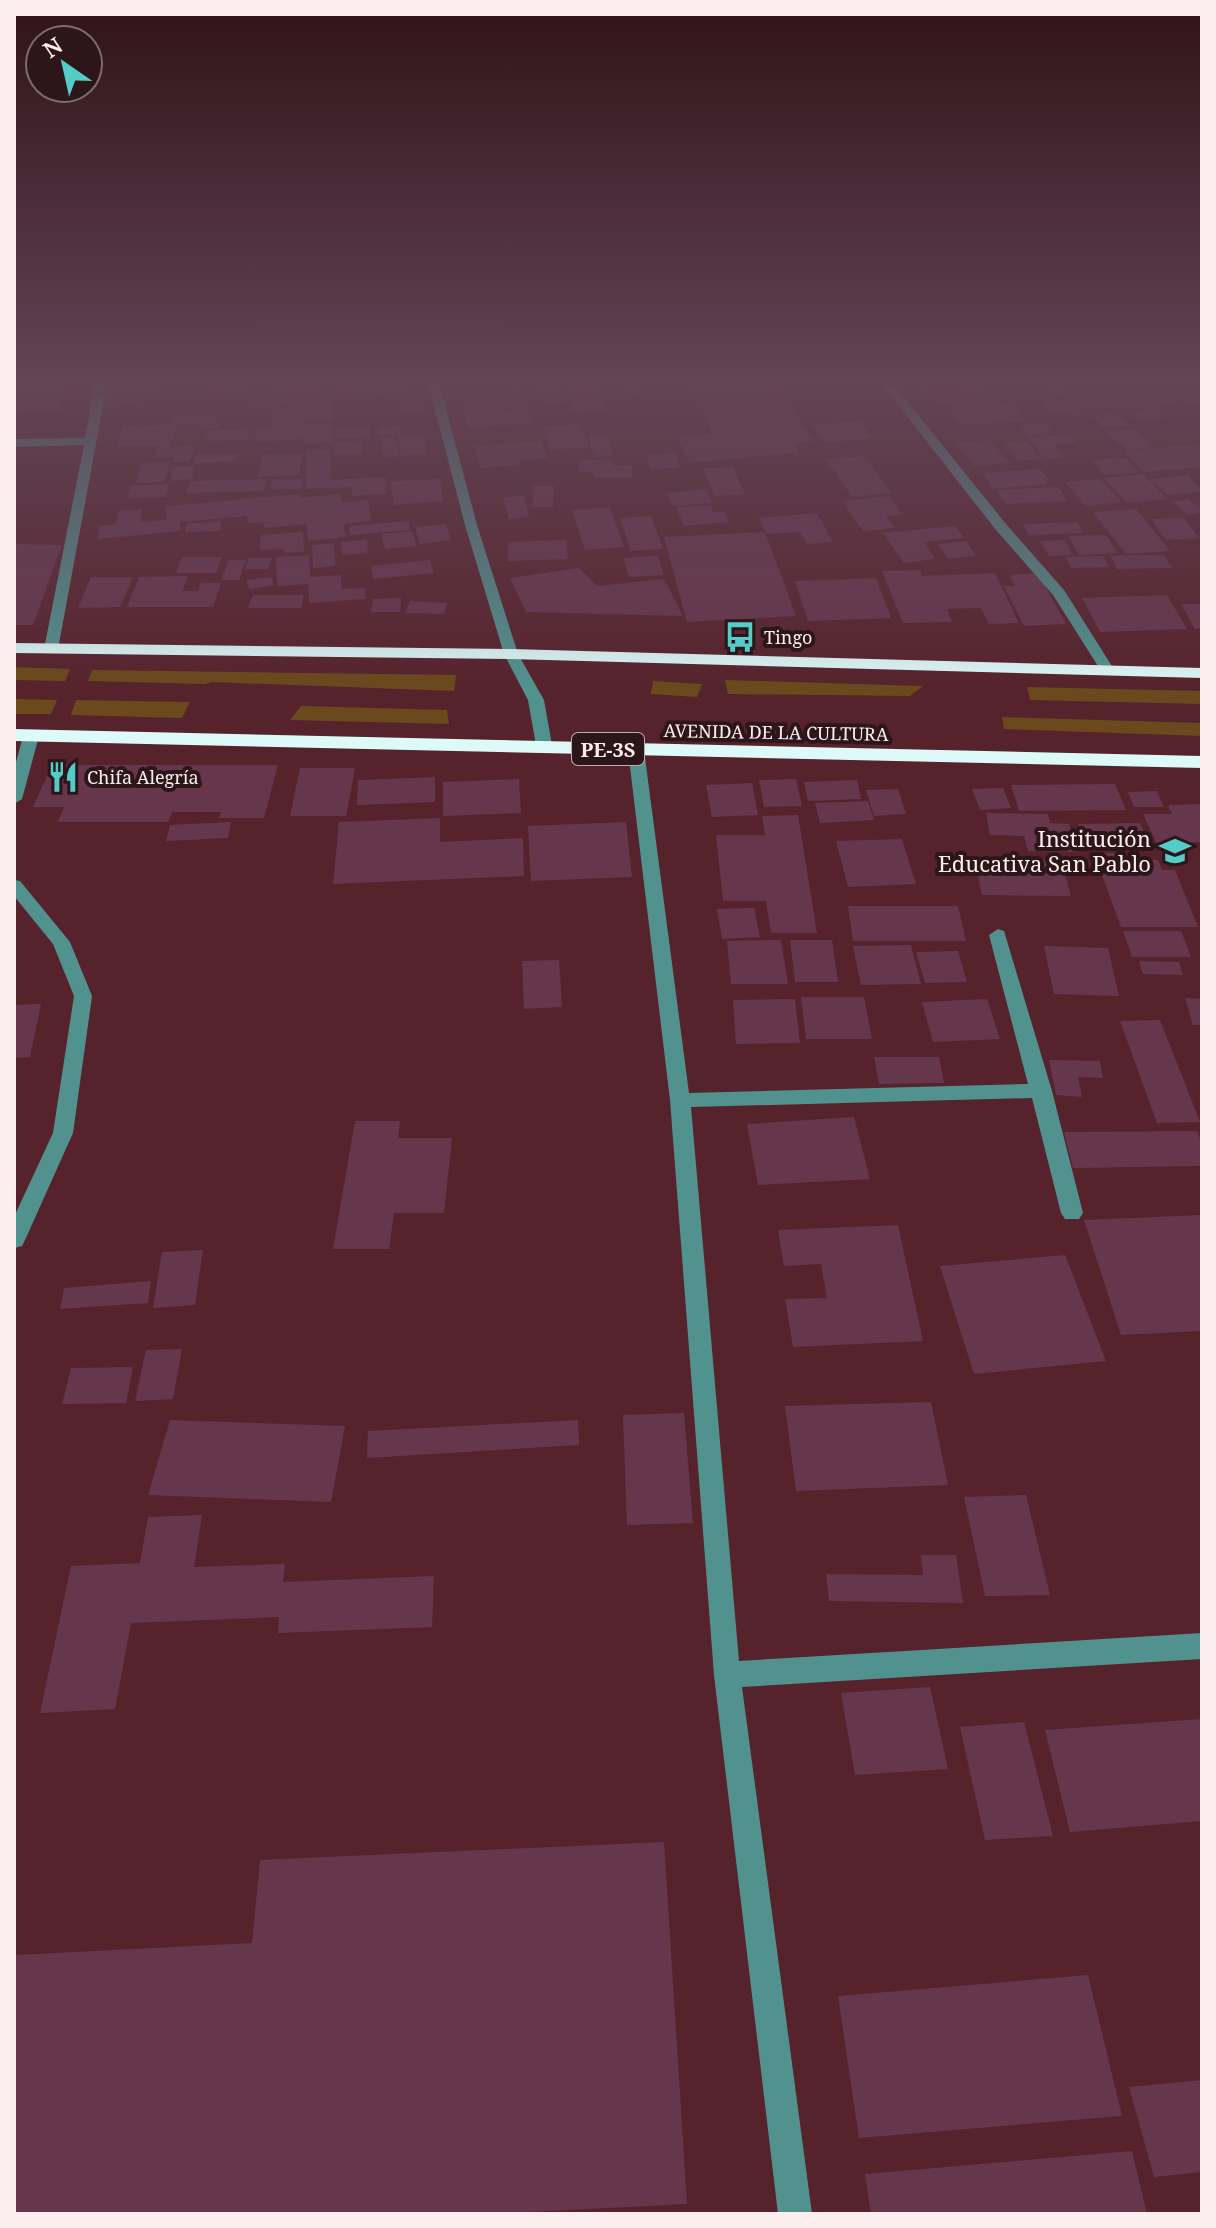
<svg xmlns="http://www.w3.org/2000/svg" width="1216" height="2228" font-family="'Noto Serif',serif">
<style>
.green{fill:#6b491d}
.building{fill:#66364d}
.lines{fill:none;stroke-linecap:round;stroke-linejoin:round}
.minor{fill:#52928e;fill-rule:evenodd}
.highway{fill:#defaf8;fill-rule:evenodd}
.labels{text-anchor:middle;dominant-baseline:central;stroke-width:8;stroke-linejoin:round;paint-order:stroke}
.far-poi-label{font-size:18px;fill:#fceeef;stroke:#2d1619;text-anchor:start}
.far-street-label{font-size:18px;fill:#fceeef;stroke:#2d1619}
.shield{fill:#2d1619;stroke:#beadaf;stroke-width:2}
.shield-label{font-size:20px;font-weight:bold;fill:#fceeef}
.poi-label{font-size:22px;fill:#fceeef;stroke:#2d1619;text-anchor:end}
</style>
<rect width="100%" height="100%" fill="#56232c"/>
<g class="green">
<path d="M14,667L70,669L65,681L14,680Z"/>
<path d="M92,670L456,675L454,691L212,682L205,684L88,681Z"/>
<path d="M725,680L923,686L910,696L728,694Z"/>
<path d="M653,681L702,684L697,697L651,694Z"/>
<path d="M1027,687L1202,691V704L1030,700Z"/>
<path d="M14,699L57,700L51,714H14Z"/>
<path d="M76,700L190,702L182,718L71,715Z"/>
<path d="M301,706L447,710L449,724L290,720Z"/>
<path d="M1002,717L1202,723V736L1004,729Z"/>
</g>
<g class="building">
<path d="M65,379L61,410L14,413V381Z"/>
<path d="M107,379H165L163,390L141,391L139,405L102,408Z"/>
<path d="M259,379L258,386L207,387L208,380Z"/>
<path d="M295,379H324V386L296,388Z"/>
<path d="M359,379L360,385L337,387L335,380Z"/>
<path d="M685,379H775L814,442L794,443L799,452L690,463L677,437L713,434Z"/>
<path d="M912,379H982L985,382L918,387Z"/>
<path d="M1104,379H1143L1146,382L1108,384Z"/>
<path d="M290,380L292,388L274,390L273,381Z"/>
<path d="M1058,382L1069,396L1053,397L1042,383Z"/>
<path d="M405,386L406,395L341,399L340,389Z"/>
<path d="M560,386L566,403L541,404L535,388Z"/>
<path d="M586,386L588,390L599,389L608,411L574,414L565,388Z"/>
<path d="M641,387L643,394L619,395L616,389Z"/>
<path d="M517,388L526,406L466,412L458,394Z"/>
<path d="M985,389L994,403L1012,402L1025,421L960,425L948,405H963L954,390Z"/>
<path d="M293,390L295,405L250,408L249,393Z"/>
<path d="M949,394L956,404L938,405L931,396Z"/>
<path d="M1169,394L1180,405L1135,408L1126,397Z"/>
<path d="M334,396V401L300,403V397Z"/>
<path d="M1196,396L1202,405L1189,406L1181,397Z"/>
<path d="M421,397L427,413L402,415L397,400Z"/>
<path d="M1119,397L1128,406L1084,409L1076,400Z"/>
<path d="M1070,399L1081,414L1050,415L1041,401Z"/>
<path d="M333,402V420L301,421V425L332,423V442L303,444V439L256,442L257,428H272L273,409Z"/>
<path d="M527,409L532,423L469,428L464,414Z"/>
<path d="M1155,410L1163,418L1136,421L1128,412Z"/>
<path d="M1117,413L1129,425L1102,427L1090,414Z"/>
<path d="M215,415L214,421H219L218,428L201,429L202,423L177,424L170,447L195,446L189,462H172L174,457H155L159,446L116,447L123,426L171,425L173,416Z"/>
<path d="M860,421L873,438L824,443L811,425Z"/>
<path d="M1047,423L1054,434L1027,436L1020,425Z"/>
<path d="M580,424L589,447L550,450L542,427Z"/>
<path d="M401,426V435L423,434L427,454L401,456L398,435H377L378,427Z"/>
<path d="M370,427V437L336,438L338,428Z"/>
<path d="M251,429L247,440L205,441L209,430Z"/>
<path d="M1135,429L1154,447L1126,450L1107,432Z"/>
<path d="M607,434L613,456L594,457L588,435Z"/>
<path d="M1070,435L1076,443L1055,444L1065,458L1044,459L1029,437Z"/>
<path d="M394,437L400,456L385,458L379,438Z"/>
<path d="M989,440L1010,463L974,466L955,443Z"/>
<path d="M363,441L361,454L333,455L336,442Z"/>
<path d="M541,441L547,458L520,460L521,465L480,468L474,446Z"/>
<path d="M1026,441L1042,459L1018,461L1004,443Z"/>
<path d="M1199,444L1202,467L1144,472L1124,451Z"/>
<path d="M331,449V480L385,477L386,494L352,496V487L306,489L307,450Z"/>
<path d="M676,453L679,468L650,469L646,454Z"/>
<path d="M238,454L236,462L194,463L196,455Z"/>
<path d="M302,454L299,475L258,477L262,455Z"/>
<path d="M864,456L892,493L852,497L826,459Z"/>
<path d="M1126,458L1137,473L1104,475L1093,460Z"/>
<path d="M612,459L613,466L632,465L633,477L594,478L593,472H580L578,460Z"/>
<path d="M170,462L164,482L136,483L142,463Z"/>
<path d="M194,466L192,479L171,481L172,467Z"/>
<path d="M733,467L745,494L715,496L703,468Z"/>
<path d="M1040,469L1049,480H1045L1048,484L993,489L982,473Z"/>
<path d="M1144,474L1167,499L1127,503L1104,478Z"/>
<path d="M1187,475L1202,491L1168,495L1150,479Z"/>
<path d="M267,479L264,491L186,493L190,481Z"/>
<path d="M273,479H303L301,489H270Z"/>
<path d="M440,479L443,501L393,505L391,481Z"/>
<path d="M1100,479L1122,502L1086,506L1065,482Z"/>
<path d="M169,484L166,497L127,498L130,486Z"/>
<path d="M534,486H554L553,507H532Z"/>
<path d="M1058,487L1068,501L1006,504L996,490Z"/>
<path d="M706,489L712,503L672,506L666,493Z"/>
<path d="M299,494V498L340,494L341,503L368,500L371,521L343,524L346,537L308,541L307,524L264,528V522L248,523L247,516L180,522V531L98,539L99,526L116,524L118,511L142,509L140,522L166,520V506Z"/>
<path d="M524,496L529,517L509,519L503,497Z"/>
<path d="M889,496L902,514L886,516L895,528L863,531L842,501Z"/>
<path d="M1188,499L1202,510V512L1188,515L1172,502Z"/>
<path d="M710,505L714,512L724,511L729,522L684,526L676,507Z"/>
<path d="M610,507L624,547L585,550L572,510Z"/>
<path d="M1136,509L1170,551L1126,554L1093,512Z"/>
<path d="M817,513L833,542L807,544L800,532L767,534L759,518Z"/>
<path d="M651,516L663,549L631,551L620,518Z"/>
<path d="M1184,518L1199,538L1166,540L1151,519Z"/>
<path d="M409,521L410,530L350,535L349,526Z"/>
<path d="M221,522L220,531L185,532L187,523Z"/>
<path d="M1077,522L1083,533L1029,535L1023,524Z"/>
<path d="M446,524L451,540L420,544L415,527Z"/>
<path d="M955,526L964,538L924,542L935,559L904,563L883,533Z"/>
<path d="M412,531L417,546L385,549L381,534Z"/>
<path d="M303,532L304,552L284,553V549L260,550L261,535Z"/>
<path d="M765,532L796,616L687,622L664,537Z"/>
<path d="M1106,535L1118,553L1079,555L1068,536Z"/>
<path d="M367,540L368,553L342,555L341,542Z"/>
<path d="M566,540L568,559L508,561V542Z"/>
<path d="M1064,540L1073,555L1049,556L1040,541Z"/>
<path d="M966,541L976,556L948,559L938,544Z"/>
<path d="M334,543L335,566L313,568L312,545Z"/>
<path d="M14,544L62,545L33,625H14Z"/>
<path d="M309,555L310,577L341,575L342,589L365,588L366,599L309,603L308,584L277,586L276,557Z"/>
<path d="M1129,555H1164L1172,568L1117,569L1111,556Z"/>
<path d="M658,556L664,575L629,577L623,558Z"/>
<path d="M1103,556L1109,567L1071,568L1066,557Z"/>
<path d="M182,557H222L216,573H176Z"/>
<path d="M249,558H272L268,569H245Z"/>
<path d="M229,560H246L239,580H221Z"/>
<path d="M430,560L434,573L373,579L371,566Z"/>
<path d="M579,568L597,586L664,579L683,616L526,612L510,578Z"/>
<path d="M920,570L922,576L995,573L1019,623L989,624L981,608L947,609L952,622L903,623L882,571Z"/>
<path d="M1038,573L1066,624L1024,626L1004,586H1015L1010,575Z"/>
<path d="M188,576L182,591H198L201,583H221L213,607H127L139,577Z"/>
<path d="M91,577H133L120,607L78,608Z"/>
<path d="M271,577L274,585L249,589L246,580Z"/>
<path d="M876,578L891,618L808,621L795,581Z"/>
<path d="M253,595H304L301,608H248Z"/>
<path d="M1167,595L1187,629L1100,632L1082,598Z"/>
<path d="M401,598L400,612H371L373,599Z"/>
<path d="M410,601L447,603L444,614L405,613Z"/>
<path d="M1181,604H1202V628L1195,629Z"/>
<path d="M52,765H278L264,818H219L221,812H172L168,822H58L64,807H33Z"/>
<path d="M300,768H355L346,816H290Z"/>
<path d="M435,777V802L357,805L358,780Z"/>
<path d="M519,779L521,813L443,816V782Z"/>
<path d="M796,779L802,806L764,807L759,780Z"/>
<path d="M857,780L861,799L808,801L804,782Z"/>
<path d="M752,783L758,815L712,817L706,785Z"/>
<path d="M1115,784L1126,810L1019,811L1011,785Z"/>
<path d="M1003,788L1011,808L980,810L972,789Z"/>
<path d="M898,789L906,814L874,816L866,790Z"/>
<path d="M1157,791L1164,807H1134L1128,792Z"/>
<path d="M868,801L874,820L820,823L815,803Z"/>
<path d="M1202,804V842H1156L1143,814H1172L1168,805Z"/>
<path d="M986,813L1048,814L1050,823L1069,824L1077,852L1028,851L1024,836L990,835Z"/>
<path d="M798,815L817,933H771L766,901H723L716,835H765L762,816Z"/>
<path d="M440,818V842L523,838L524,876L333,884L339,822Z"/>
<path d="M231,822L228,838L166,841L170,825Z"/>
<path d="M626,822L632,877L531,881L528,826Z"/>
<path d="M1140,823L1149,846H1120L1118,841L1084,842L1078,824Z"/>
<path d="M902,839L916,884L848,887L836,841Z"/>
<path d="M1094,853H1120L1122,860H1158L1162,870H1175L1198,927H1121Z"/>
<path d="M974,859L1061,860L1071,896L982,895Z"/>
<path d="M848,906H958L966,941H853Z"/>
<path d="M754,908L760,937L722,939L717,909Z"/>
<path d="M1123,931H1181L1191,957H1132Z"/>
<path d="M781,940L788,984H731L727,941Z"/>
<path d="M790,940H832L838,982H795Z"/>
<path d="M911,945L921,984L861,985L853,946Z"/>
<path d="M1044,946L1108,948L1119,996L1054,994Z"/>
<path d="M958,951L967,982L925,983L916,952Z"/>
<path d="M559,960L562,1007L524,1009L522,961Z"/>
<path d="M1139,961L1179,962L1183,975L1143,974Z"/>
<path d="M801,997H864L872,1039H806Z"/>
<path d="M1185,998L1202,999V1025H1193Z"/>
<path d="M795,999L800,1043L736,1044L733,1000Z"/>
<path d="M987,999L1000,1039L933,1042L922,1002Z"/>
<path d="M41,1004L30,1057L14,1058V1005Z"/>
<path d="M1160,1020L1200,1122L1157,1123L1120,1021Z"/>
<path d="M874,1057H939L944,1083L879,1084Z"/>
<path d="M1049,1060L1100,1061L1103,1078L1078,1077L1082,1097L1056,1095Z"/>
<path d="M854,1117L870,1179L758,1185L747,1124Z"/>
<path d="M355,1121H400L398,1138H452L444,1213H394L389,1249H333Z"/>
<path d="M1197,1131L1202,1144V1166L1073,1168L1064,1132Z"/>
<path d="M1202,1215V1331L1121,1335L1084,1220Z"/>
<path d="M898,1225L923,1341L793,1347L785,1299L827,1298L821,1264L784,1266L778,1230Z"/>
<path d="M203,1250L195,1305L153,1308L162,1252Z"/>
<path d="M1065,1255L1106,1361L974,1374L940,1266Z"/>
<path d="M151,1281L148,1303L60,1309L64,1288Z"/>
<path d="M182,1349L173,1399L135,1401L146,1350Z"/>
<path d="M133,1367L126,1403L62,1404L71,1368Z"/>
<path d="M931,1402L948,1485L796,1491L785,1406Z"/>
<path d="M684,1413L693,1523L627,1525L623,1415Z"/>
<path d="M170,1420L345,1426L331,1502L148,1495Z"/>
<path d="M578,1420L579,1445L367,1458L368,1431Z"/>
<path d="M1026,1495L1050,1595L985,1596L964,1497Z"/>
<path d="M202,1515L194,1567L285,1564L283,1582L434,1576L432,1627L278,1633L279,1617L131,1623L115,1709L40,1713L71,1566L140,1563L148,1517Z"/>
<path d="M921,1555H956L963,1603L829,1601L826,1574L923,1575Z"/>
<path d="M930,1687L948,1769L855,1775L841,1693Z"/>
<path d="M1202,1719V1821L1070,1832L1045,1730Z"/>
<path d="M1024,1722L1053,1836L985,1840L960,1727Z"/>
<path d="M664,1842L687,2204L487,2214H14L16,1955L252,1943L260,1860Z"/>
<path d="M1088,1975L1122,2116L859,2138L838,1996Z"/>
<path d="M1202,2080V2172L1154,2177L1129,2087Z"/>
<path d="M1132,2151L1147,2214H871L865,2174Z"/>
</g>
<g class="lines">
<g class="minor">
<path d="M96,379H108L58,649L51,653L44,649L84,445L14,447V439L85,438Z"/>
<path d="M427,379H438L477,525L518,654L544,700L552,745L550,748H538L536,745L528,700L504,654L465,525Z"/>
<path d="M878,379H889L1006,524L1064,590L1115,671L1113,674H1103L1053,595L996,530Z"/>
<path d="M31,731L39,736L22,799L14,804V770L23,736Z"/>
<path d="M636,745L644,750L689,1093L1028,1084L989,935L998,929L1004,931L1052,1091L1083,1213L1079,1219H1065L1061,1213L1032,1098L691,1107L739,1661L1202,1633V1659L742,1687L812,2214H778L714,1675L670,1100L628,750Z"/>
<path d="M14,880L20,881L70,942L92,996L73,1133L25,1240L22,1246L14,1248V1217L53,1133L74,996L53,944L14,896Z"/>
</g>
<g class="highway">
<path d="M14,643L511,649L1202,668V678L511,659L14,653Z"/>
<path d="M14,729L1202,756V768L14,741Z"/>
</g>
</g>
<linearGradient id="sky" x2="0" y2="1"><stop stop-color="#2f1318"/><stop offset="0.55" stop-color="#624556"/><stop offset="1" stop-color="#624556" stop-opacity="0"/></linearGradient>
<rect width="1216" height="691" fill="url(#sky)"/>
<defs>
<symbol id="bus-bare" viewBox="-9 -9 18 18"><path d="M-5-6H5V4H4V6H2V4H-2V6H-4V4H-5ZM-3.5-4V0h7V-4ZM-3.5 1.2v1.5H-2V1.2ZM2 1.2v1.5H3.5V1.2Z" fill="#54cdc8" stroke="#2d1619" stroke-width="2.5" paint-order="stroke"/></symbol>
<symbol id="restaurant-bare" viewBox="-9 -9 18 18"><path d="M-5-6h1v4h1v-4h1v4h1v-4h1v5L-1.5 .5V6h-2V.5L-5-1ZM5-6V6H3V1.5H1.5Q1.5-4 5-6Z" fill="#54cdc8" stroke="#2d1619" stroke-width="2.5" paint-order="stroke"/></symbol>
<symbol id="school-bare" viewBox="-9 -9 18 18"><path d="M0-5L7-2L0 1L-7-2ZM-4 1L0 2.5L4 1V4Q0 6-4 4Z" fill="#54cdc8" stroke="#2d1619" stroke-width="2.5" paint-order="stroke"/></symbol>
</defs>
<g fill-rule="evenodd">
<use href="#bus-bare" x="718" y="615" width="44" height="44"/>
<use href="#restaurant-bare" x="41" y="755" width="44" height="44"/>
<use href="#school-bare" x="1153" y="829" width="44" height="44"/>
</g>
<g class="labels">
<g class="far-poi-label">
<text x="764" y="637">Tingo</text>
<text x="87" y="777">Chifa Alegría</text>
</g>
<g class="far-street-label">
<text transform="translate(776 732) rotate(1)">AVENIDA DE LA CULTURA</text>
</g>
<rect class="shield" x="572" y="733" width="72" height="32" rx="6"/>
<g class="shield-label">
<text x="608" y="749">PE-3S</text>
</g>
<g class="poi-label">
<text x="1151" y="838">Institución<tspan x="1151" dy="25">Educativa San Pablo</tspan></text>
</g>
</g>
<rect width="1216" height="2228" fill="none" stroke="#fceeef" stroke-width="32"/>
<g transform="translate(64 64) rotate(326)"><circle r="38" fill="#2d1619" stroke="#806c6f" stroke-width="2"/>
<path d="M0-6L14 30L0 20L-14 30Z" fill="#54cdc8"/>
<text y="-12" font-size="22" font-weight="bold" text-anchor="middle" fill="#fceeef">N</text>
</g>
</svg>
